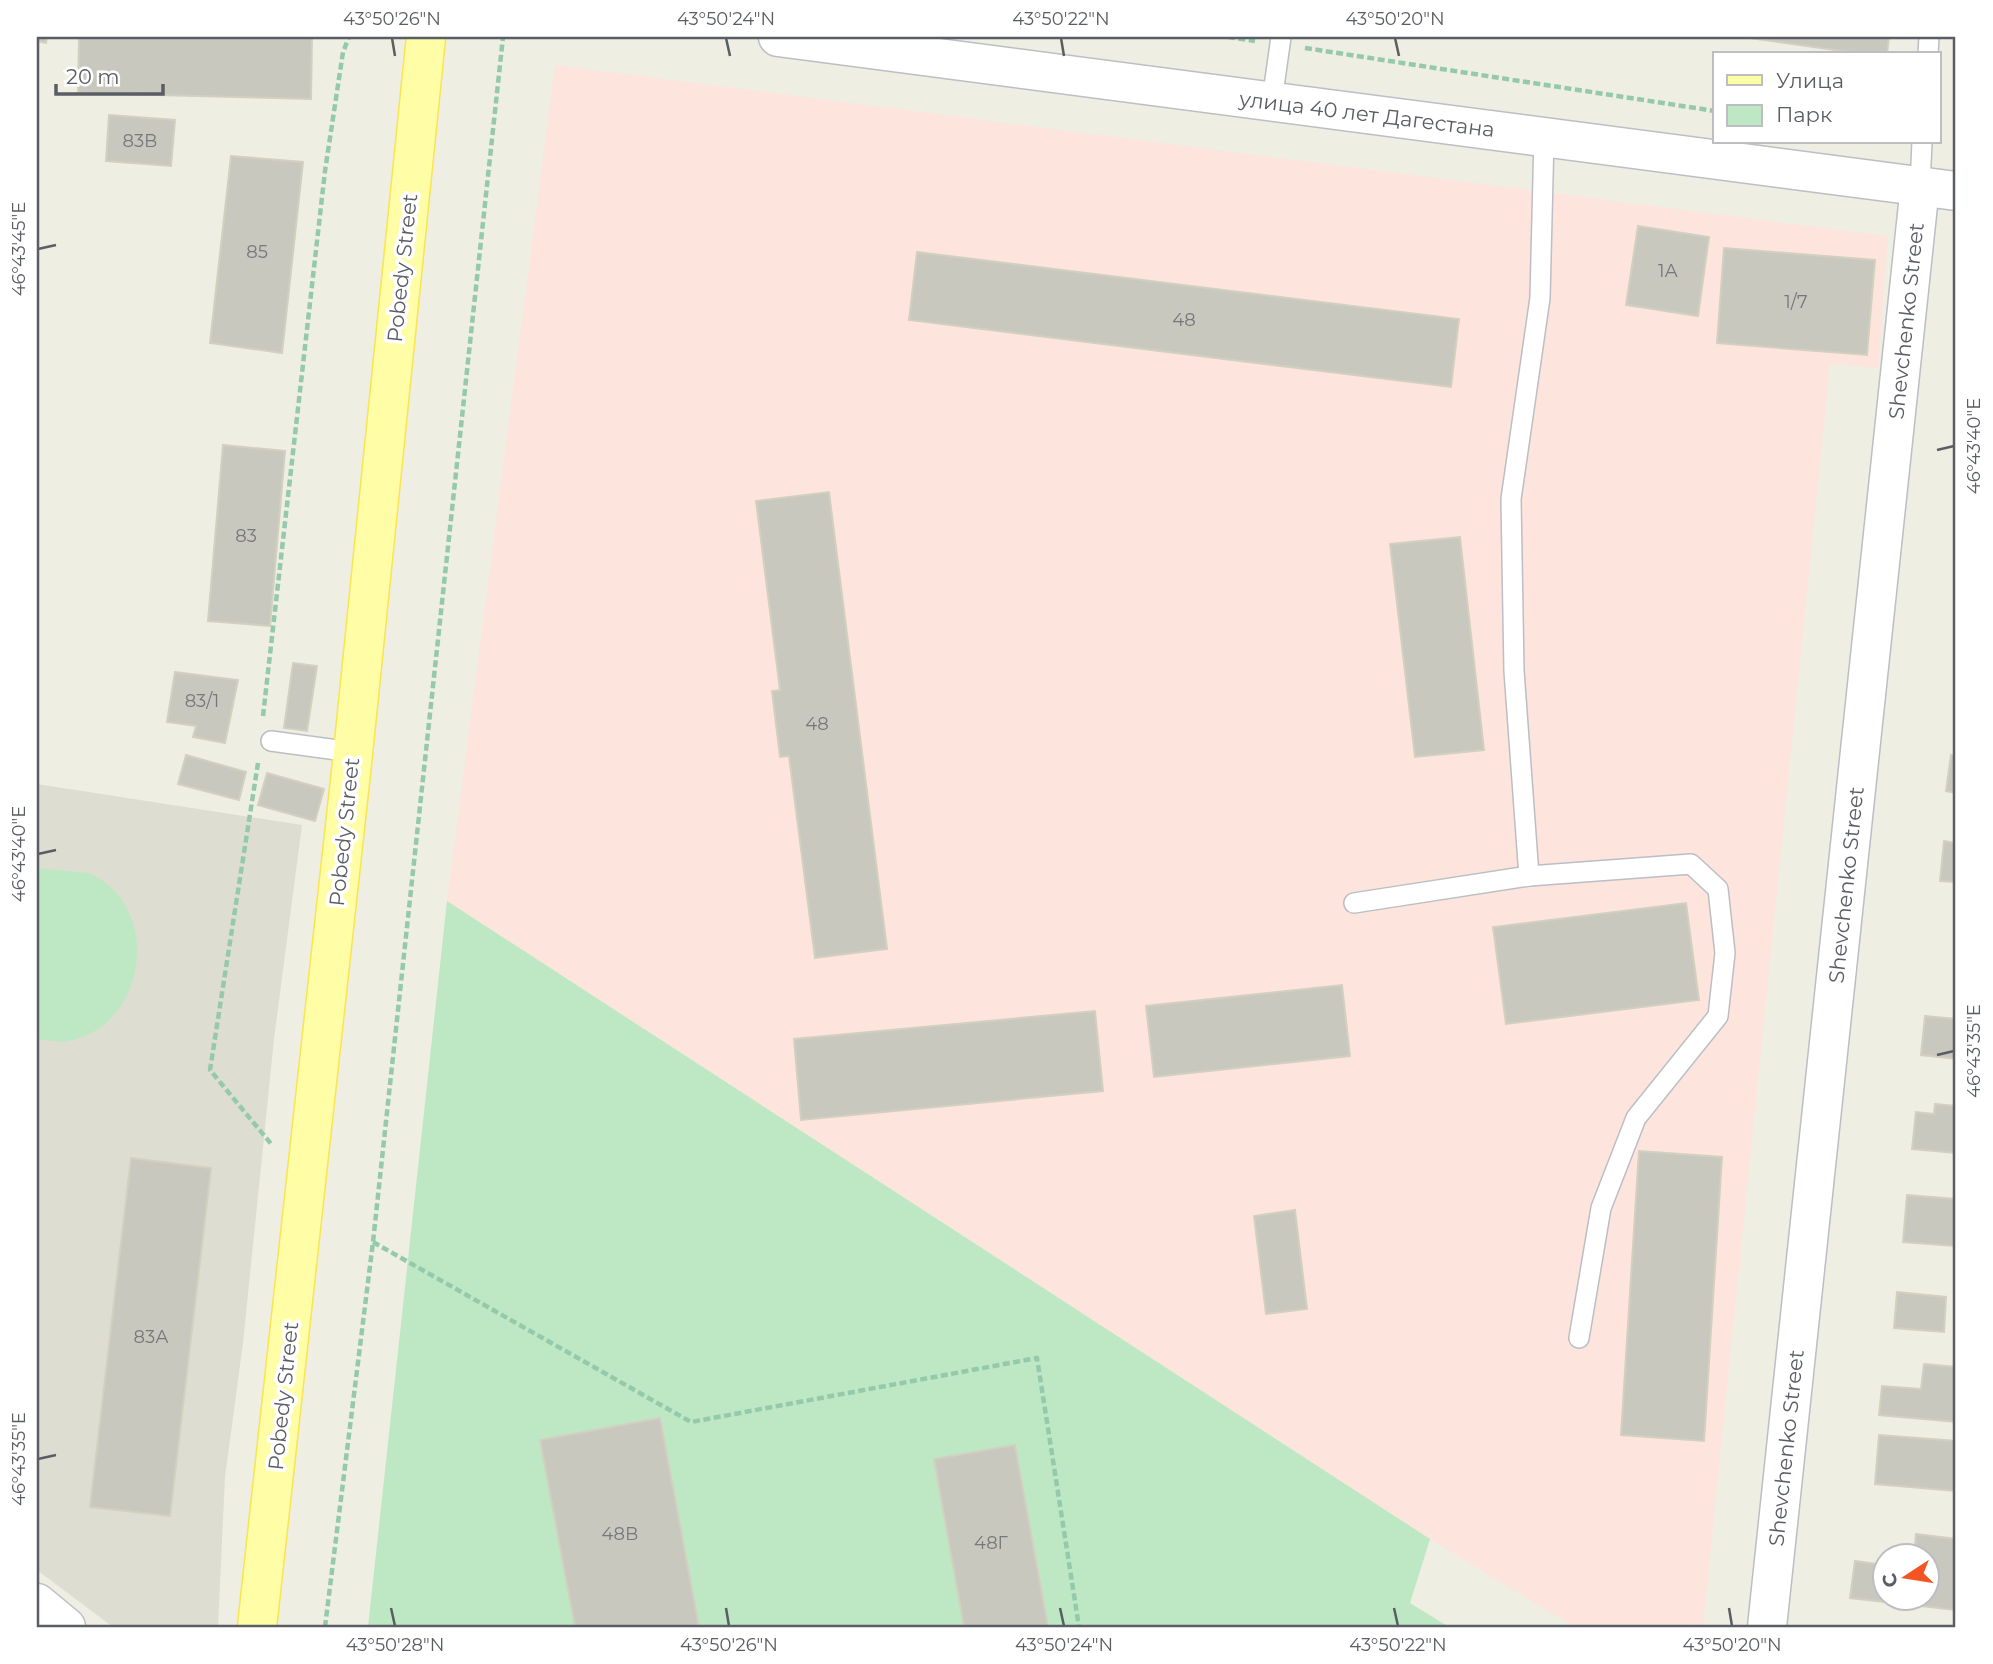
<svg xmlns="http://www.w3.org/2000/svg" width="1993" height="1664" font-family="Montserrat,sans-serif">
<style>
.education{fill:#deddd1}
.medical{fill:#fde5dd}
.green{fill:#bde8c3}
.building{fill:#c9c8bf;stroke:#d3d0c0;stroke-width:2}
.lines{fill:none;stroke-linecap:round;stroke-linejoin:round}
.service-casing{stroke:#bcbec5;stroke-width:22}
.minor-casing{stroke:#bcbec5;stroke-width:41}
.tertiary-casing{stroke:#bcbec5;stroke-width:41}
.primary-casing{stroke:#fae44f;stroke-width:41}
.path{stroke:#95c9ac;stroke-width:4.5;stroke-dasharray:7 3.5;stroke-linecap:butt}
.service{stroke:#fff;stroke-width:19}
.minor{stroke:#fff;stroke-width:38}
.tertiary{stroke:#fff;stroke-width:38}
.primary{stroke:#fffea7;stroke-width:38}
.ticks{fill:none;stroke:#5a5d64;stroke-width:2.5}
.labels{text-anchor:middle;dominant-baseline:central;stroke-width:7;stroke-linejoin:round;paint-order:stroke}
.number-label{font-size:18px;fill:#76787b}
.street-label{font-size:21px;fill:#5a5d64;stroke:#fff}
.neatline{fill:none;stroke:#5a5d64;stroke-width:2.5}
.ticks-label{font-size:18px;text-anchor:middle;fill:#5a5d64}
</style>
<rect width="100%" height="100%" fill="#eeeee2"/>
<path class="education" d="M37,784L302,825L274,1039L243,1343L225,1477L218,1627H113L37,1570Z"/>
<path class="medical" d="M555,65L1888,236L1878,368L1830,364L1703,1627H1574L1430,1539L447,901Z"/>
<g class="green">
<path d="M37,868L89,873C163,906 148,1025 69,1041C59,1043 47,1040 37,1039Z"/>
<path d="M447,901L1430,1539L1410,1603L1449,1627H368Z"/>
</g>
<g class="building">
<path d="M37,37H47L46,43L37,41Z"/>
<path d="M79,37H312L311,99L78,93Z"/>
<path d="M1743,37H1889L1887,54H1863Z"/>
<path d="M109,115L175,120L171,166L106,161Z"/>
<path d="M231,156L303,162L282,353L210,343Z"/>
<path d="M1638,226L1709,237L1698,316L1626,305Z"/>
<path d="M1724,248L1875,260L1867,355L1717,343Z"/>
<path d="M917,252L1459,319L1451,387L909,320Z"/>
<path d="M223,445L285,451L270,626L208,621Z"/>
<path d="M829,492L887,949L815,958L789,756L780,757L772,691L780,690L756,501Z"/>
<path d="M1460,537L1484,750L1415,757L1390,544Z"/>
<path d="M293,663L317,666L307,731L284,728Z"/>
<path d="M175,672L238,680L225,743L193,737L196,726L167,722Z"/>
<path d="M186,755L246,772L239,800L178,784Z"/>
<path d="M1951,755L1956,756V793L1946,791Z"/>
<path d="M267,773L324,789L315,821L258,805Z"/>
<path d="M1944,841L1956,843V882L1940,881Z"/>
<path d="M1686,903L1699,1000L1506,1024L1493,927Z"/>
<path d="M1342,985L1350,1056L1154,1077L1146,1006Z"/>
<path d="M1095,1011L1103,1091L801,1120L794,1039Z"/>
<path d="M1925,1016L1956,1019V1059L1921,1055Z"/>
<path d="M1935,1104L1956,1106V1153L1912,1149L1916,1112L1934,1114Z"/>
<path d="M1639,1151L1722,1157L1704,1441L1621,1435Z"/>
<path d="M131,1158L211,1168L170,1516L90,1507Z"/>
<path d="M1907,1195L1956,1199L1954,1246L1903,1242Z"/>
<path d="M1295,1210L1307,1309L1266,1314L1254,1216Z"/>
<path d="M1897,1292L1946,1297L1944,1332L1894,1328Z"/>
<path d="M1924,1364L1956,1367V1422L1879,1415L1882,1386L1921,1389Z"/>
<path d="M660,1418L699,1627H575L540,1440Z"/>
<path d="M1879,1435L1956,1441V1491L1875,1484Z"/>
<path d="M1015,1445L1048,1627H964L934,1459Z"/>
<path d="M1916,1534L1956,1539L1955,1610L1850,1598L1855,1561L1884,1565V1598H1926V1556H1914Z"/>
</g>
<g class="lines">
<defs>
<g id="service">
<path d="M1928,54L1929,37"/>
<path d="M1272,101L1281,37"/>
<path d="M1920,186L1922,142"/>
<path d="M271,741L352,752"/>
<path d="M1529,876L1514,671L1511,499L1540,298L1544,137"/>
<path d="M1354,903L1529,876L1691,864L1718,889L1725,953L1718,1016L1636,1118L1601,1208L1579,1338"/>
</g>
<g id="minor">
<path d="M37,1603L66,1627"/>
<path d="M1767,1627L1920,186"/>
</g>
<path id="tertiary" d="M778,37L1956,191"/>
<path id="primary" d="M257,1627L352,763L426,37"/>
</defs>
<use href="#service" class="service-casing"/>
<use href="#minor" class="minor-casing"/>
<use href="#tertiary" class="tertiary-casing"/>
<use href="#primary" class="primary-casing"/>
<g class="path">
<path d="M1228,37L1255,41"/>
<path d="M1305,48L1715,111"/>
<path d="M263,716L325,171L343,52L349,37"/>
<path d="M258,763L210,1070L272,1145"/>
<path d="M373,1242L691,1422L1037,1358L1079,1627"/>
<path d="M325,1627L373,1242L503,37"/>
</g>
<use href="#service" class="service"/>
<use href="#minor" class="minor"/>
<use href="#tertiary" class="tertiary"/>
<use href="#primary" class="primary"/>
</g>
<path class="ticks" d="M392,38L395,56M726,38L730,56M1061,38L1064,56M1395,38L1399,56M38,249L56,245M1937,450L1954,446M38,854L56,850M1937,1055L1954,1051M38,1459L56,1455M391,1608L395,1626M726,1608L729,1626M1060,1608L1064,1626M1394,1608L1398,1626M1729,1608L1732,1626"/>
<g class="labels">
<g class="number-label">
<text x="140" y="141">83В</text>
<text x="257" y="252">85</text>
<text x="1668" y="271">1А</text>
<text x="1796" y="302">1/7</text>
<text x="1184" y="320">48</text>
<text x="246" y="536">83</text>
<text x="202" y="701">83/1</text>
<text x="817" y="724">48</text>
<text x="151" y="1337">83А</text>
<text x="620" y="1534">48В</text>
<text x="991" y="1543">48Г</text>
</g>
<g class="street-label">
<text transform="translate(1367 114) rotate(7)">улица 40 лет Дагестана</text>
<text transform="translate(402 268) rotate(-84)">Pobedy Street</text>
<text transform="translate(1906 321) rotate(-84)">Shevchenko Street</text>
<text transform="translate(344 832) rotate(-84)">Pobedy Street</text>
<text transform="translate(1846 885) rotate(-84)">Shevchenko Street</text>
<text transform="translate(283 1396) rotate(-84)">Pobedy Street</text>
<text transform="translate(1786 1448) rotate(-84)">Shevchenko Street</text>
</g>
</g>
<rect width="1993" height="1664" fill="none" stroke="#ffffff" stroke-width="77"/>
<rect x="1713" y="52" width="228" height="91" fill="#ffffff" stroke="#bdbec1" stroke-width="2"/>
<rect x="1727" y="75" width="35" height="10" fill="#fffea7" stroke="#bdbec1" stroke-width="2"/>
<text x="1776" y="88" font-size="21" fill="#5a5d64">Улица</text>
<rect x="1727" y="105" width="35" height="21" fill="#bde8c3" stroke="#bdbec1" stroke-width="2"/>
<text x="1776" y="122" font-size="21" fill="#5a5d64">Парк</text>
<g transform="translate(1906 1577) rotate(258)"><circle r="33" fill="#ffffff" stroke="#bdbec1" stroke-width="2"/>
<path d="M0-5L12 26L0 18L-12 26Z" fill="#f45323"/>
<text y="-10" font-size="19" font-weight="bold" text-anchor="middle" fill="#5a5d64">С</text>
</g>
<path d="M56 84v10h107v-10" fill="none" stroke="#5a5d64" stroke-width="3.5"/>
<text x="66" y="84" font-size="21" fill="#5a5d64" stroke="#ffffff" stroke-width="5" paint-order="stroke">20 m</text>
<rect x="38" y="38" width="1916" height="1588" class="neatline"/>
<g class="ticks-label">
<text x="392" y="25">43°50'26"N</text>
<text x="726" y="25">43°50'24"N</text>
<text x="1061" y="25">43°50'22"N</text>
<text x="1395" y="25">43°50'20"N</text>
<text transform="translate(19 249) rotate(-90)" y="6">46°43'45"E</text>
<text transform="translate(1974 446) rotate(-90)" y="6">46°43'40"E</text>
<text transform="translate(19 854) rotate(-90)" y="6">46°43'40"E</text>
<text transform="translate(1974 1051) rotate(-90)" y="6">46°43'35"E</text>
<text transform="translate(19 1459) rotate(-90)" y="6">46°43'35"E</text>
<text x="395" y="1651">43°50'28"N</text>
<text x="729" y="1651">43°50'26"N</text>
<text x="1064" y="1651">43°50'24"N</text>
<text x="1398" y="1651">43°50'22"N</text>
<text x="1732" y="1651">43°50'20"N</text>
</g>
</svg>
